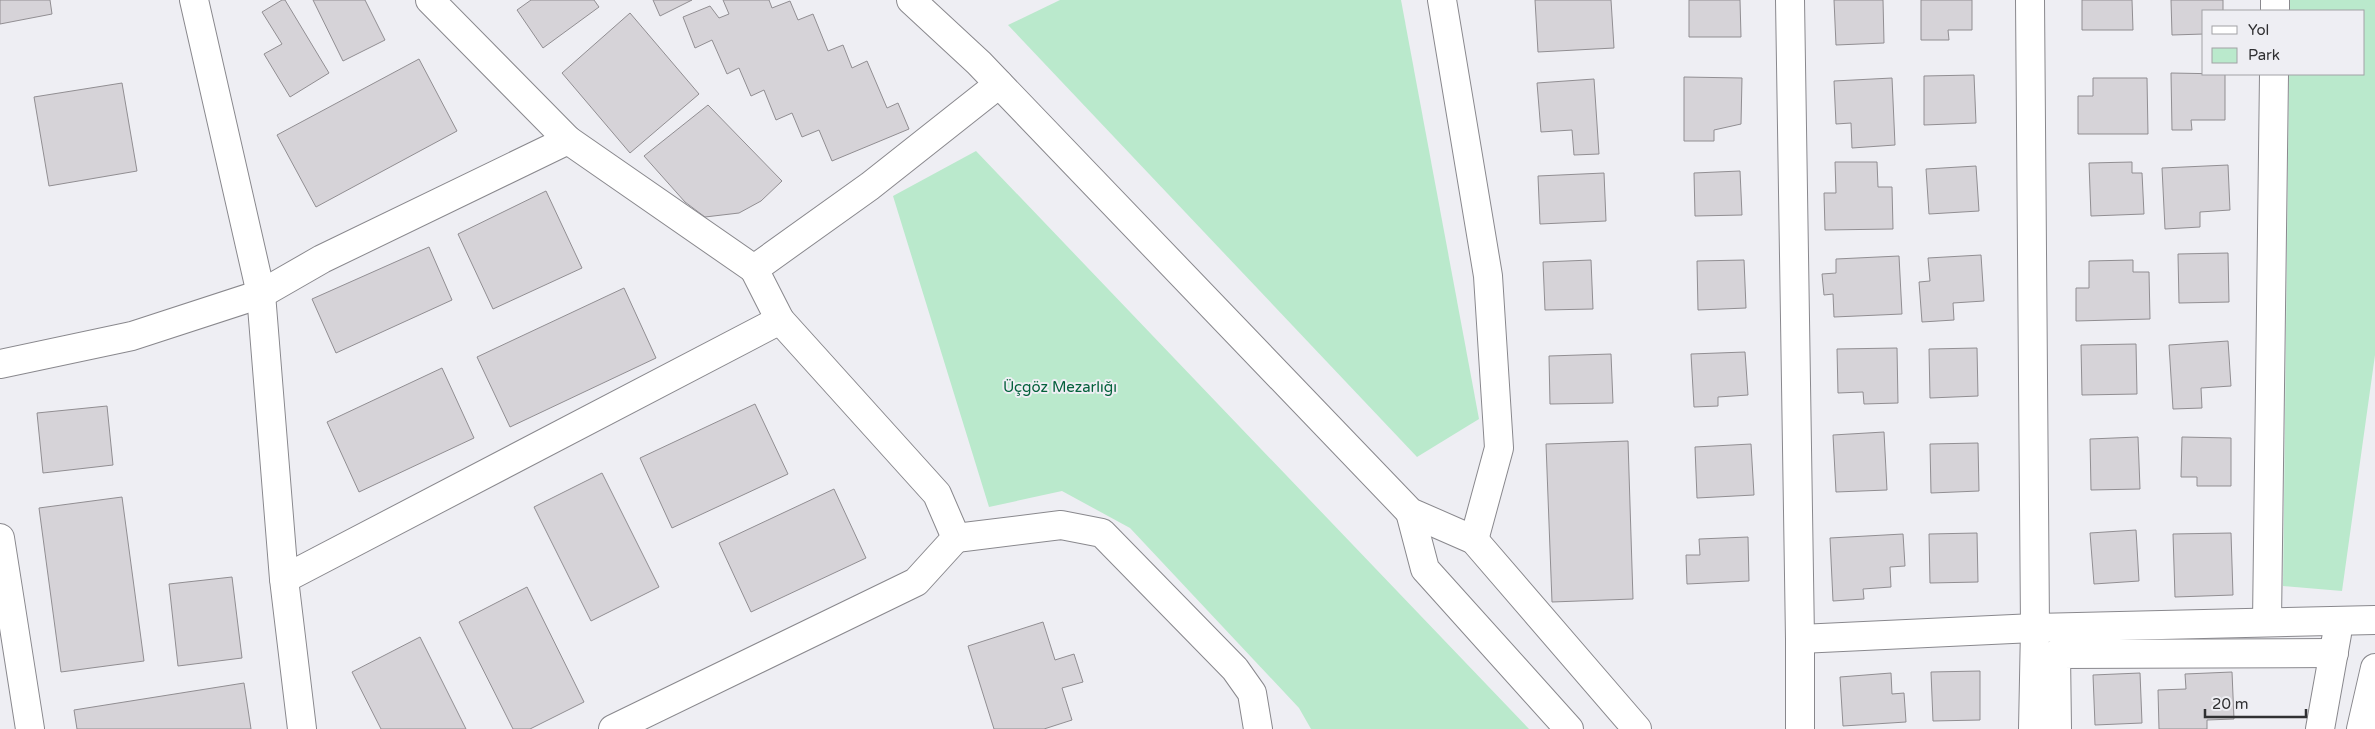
<svg xmlns="http://www.w3.org/2000/svg" width="2375" height="729" font-family="'Varela Round',sans-serif">
<style>
.green{fill:#bae9cc}
.building{fill:#d6d3d8;stroke:#918e92}
.lines{fill:none;stroke-linecap:round;stroke-linejoin:round}
.minor-casing{stroke:#89888d;stroke-width:30}
.major-casing{stroke:#89888d;stroke-width:30}
.minor{stroke:#fff;stroke-width:28}
.major{stroke:#fff;stroke-width:28}
.labels{text-anchor:middle;dominant-baseline:central;stroke-width:4;stroke-linejoin:round;paint-order:stroke}
.park-label{font-size:15px;fill:#04613b;stroke:#eeeef3}
</style>
<rect width="100%" height="100%" fill="#eeeef3"/>
<g class="green">
<path d="M1060,0H1401L1479,419L1417,457L1008,25Z"/>
<path d="M2290,0H2375V355L2342,591L2283,586L2289,74H2364V11H2290Z"/>
<path d="M976,151L1529,729H1311L1299,708L1130,528L1062,491L989,507L893,196Z"/>
</g>
<g class="building">
<path d="M0,0H50L52,14L0,24Z"/>
<path d="M282,0H285L329,73L290,97L264,54L282,44L262,12Z"/>
<path d="M313,0H365L385,40L343,61Z"/>
<path d="M531,0H594L599,7L543,48L517,10Z"/>
<path d="M653,0H692L660,16Z"/>
<path d="M723,0H769L772,8L790,1L798,20L813,14L828,51L843,45L852,68L867,61L887,108L898,103L909,129L832,161L819,130L802,137L792,113L776,120L764,90L751,96L739,68L727,74L712,40L695,48L683,17L710,6L719,18L729,14Z"/>
<path d="M1535,0H1611L1614,48L1538,52Z"/>
<path d="M1689,0H1740L1741,37H1689Z"/>
<path d="M1834,0H1883L1884,43L1836,45Z"/>
<path d="M1921,0H1972V30H1948L1949,40H1921Z"/>
<path d="M2082,0H2132L2133,30H2082Z"/>
<path d="M2171,0H2223V11H2204V34L2172,35Z"/>
<path d="M630,13L699,94L630,153L562,73Z"/>
<path d="M419,59L457,131L316,207L277,135Z"/>
<path d="M2171,73L2225,74V120H2191L2192,130H2172Z"/>
<path d="M1974,75L1976,123L1924,125V76Z"/>
<path d="M1684,77L1742,78L1741,124L1714,130V141H1684Z"/>
<path d="M1892,78L1895,145L1852,148L1851,123L1836,124L1834,81Z"/>
<path d="M2093,78H2147L2148,134H2078V96H2093Z"/>
<path d="M1594,79L1599,154L1574,155L1572,130L1541,132L1537,83Z"/>
<path d="M122,83L137,171L49,186L34,97Z"/>
<path d="M708,105L782,181L761,201L739,213L705,217L685,202L644,156Z"/>
<path d="M1835,162H1877L1878,187H1892L1893,229L1825,230L1824,193H1836Z"/>
<path d="M2132,162V173H2142L2144,214L2091,216L2089,163Z"/>
<path d="M2228,165L2230,210L2200,212V227L2165,229L2162,168Z"/>
<path d="M1976,166L1979,211L1929,214L1926,169Z"/>
<path d="M1740,171L1742,215L1695,216L1694,173Z"/>
<path d="M1604,173L1606,221L1540,224L1538,176Z"/>
<path d="M546,191L582,268L493,309L458,234Z"/>
<path d="M429,247L452,300L336,353L312,299Z"/>
<path d="M2228,253L2229,302L2179,303L2178,254Z"/>
<path d="M1981,255L1984,301L1953,303L1954,320L1922,322L1919,282L1930,281L1928,258Z"/>
<path d="M1899,256L1902,314L1834,317L1833,294L1824,295L1822,274L1836,273V259Z"/>
<path d="M1591,260L1593,309L1545,310L1543,262Z"/>
<path d="M1744,260L1746,308L1698,310L1697,261Z"/>
<path d="M2133,260V272H2149L2150,319L2076,321V288H2089V261Z"/>
<path d="M624,288L656,358L510,427L477,357Z"/>
<path d="M2228,341L2231,386L2201,388L2202,408L2173,409L2169,345Z"/>
<path d="M2136,344L2137,394L2082,395L2081,345Z"/>
<path d="M1897,348L1898,403L1864,404L1863,392L1838,393L1837,349Z"/>
<path d="M1977,348L1978,396L1930,398L1929,349Z"/>
<path d="M1745,352L1748,395L1718,397V406L1694,407L1691,354Z"/>
<path d="M1611,354L1613,403L1550,404L1549,356Z"/>
<path d="M442,368L474,438L359,492L327,422Z"/>
<path d="M755,404L788,474L672,528L640,458Z"/>
<path d="M107,406L113,465L43,473L37,413Z"/>
<path d="M1884,432L1887,490L1836,492L1833,435Z"/>
<path d="M2138,437L2140,489L2091,490L2090,439Z"/>
<path d="M2182,437L2231,438V486H2197V477H2181Z"/>
<path d="M1628,441L1633,599L1552,602L1546,444Z"/>
<path d="M1978,443L1979,491L1931,493L1930,444Z"/>
<path d="M1751,444L1754,495L1697,498L1695,447Z"/>
<path d="M602,473L659,587L591,621L534,507Z"/>
<path d="M834,489L866,558L751,612L719,543Z"/>
<path d="M122,497L144,661L61,672L39,508Z"/>
<path d="M2136,530L2139,581L2094,584L2090,533Z"/>
<path d="M1977,533L1978,582L1930,583L1929,534Z"/>
<path d="M2231,533L2233,595L2175,597L2173,534Z"/>
<path d="M1903,534L1905,566L1890,567L1891,587L1863,589L1864,599L1833,601L1830,538Z"/>
<path d="M1748,537L1749,581L1687,584L1686,555H1700L1699,539Z"/>
<path d="M232,577L242,658L178,666L169,584Z"/>
<path d="M527,587L584,702L530,729H513L459,622Z"/>
<path d="M1043,622L1055,660L1074,654L1083,682L1062,688L1072,720L1044,729H994L968,646Z"/>
<path d="M420,637L466,729H381L352,672Z"/>
<path d="M1980,671V720L1933,721L1931,672Z"/>
<path d="M2232,672L2234,719L2207,720V729H2159L2158,690L2186,689L2185,674Z"/>
<path d="M1891,673L1892,694L1904,693L1906,722L1843,726L1840,677Z"/>
<path d="M2140,673L2142,723L2095,725L2093,675Z"/>
<path d="M244,683L251,729H77L74,710Z"/>
</g>
<g class="lines">
<defs>
<g id="minor">
<path d="M194,0L261,294L284,579L302,729"/>
<path d="M430,0L568,140"/>
<path d="M1442,0L1488,276L1499,448L1474,540"/>
<path d="M1790,0L1800,639V729"/>
<path d="M2030,0L2035,628L2033,729"/>
<path d="M2275,11V0"/>
<path d="M754,269L780,320"/>
<path d="M0,364L132,336L261,294L322,259L568,140L754,269L870,186L999,84"/>
<path d="M0,538L30,729"/>
<path d="M956,538L1061,525L1102,533L1235,669L1252,693L1258,729"/>
<path d="M284,579L780,320L937,494L956,538L916,582L613,729"/>
<path d="M2267,622L2274,74"/>
<path d="M1800,639L2035,628L2375,620"/>
<path d="M2057,729L2056,654L2334,653"/>
<path d="M2320,729L2337,634"/>
</g>
<g id="major">
<path d="M911,0L979,63L1410,512L1474,540L1637,729"/>
<path d="M1410,512L1425,569L1569,729"/>
<path d="M2361,729L2375,668"/>
</g>
</defs>
<use href="#minor" class="minor-casing"/>
<use href="#major" class="major-casing"/>
<use href="#minor" class="minor"/>
<use href="#major" class="major"/>
</g>
<g class="labels">
<g class="park-label">
<text x="1060" y="387">Üçgöz Mezarlığı</text>
</g>
</g>
<rect x="2202" y="10" width="162" height="65" fill="#eeeef3" stroke="#a2a2a6"/>
<rect x="2212" y="26" width="25" height="8" fill="#ffffff" stroke="#a2a2a6"/>
<text x="2248" y="35" font-size="15" fill="#303032">Yol</text>
<rect x="2212" y="48" width="25" height="15" fill="#bae9cc" stroke="#a2a2a6"/>
<text x="2248" y="60" font-size="15" fill="#303032">Park</text>
<path d="M2205 709v8h101v-8" fill="none" stroke="#303032" stroke-width="2.5"/>
<text x="2212" y="709" font-size="15" fill="#303032" stroke="#eeeef3" stroke-width="4" paint-order="stroke">20 m</text>
</svg>
